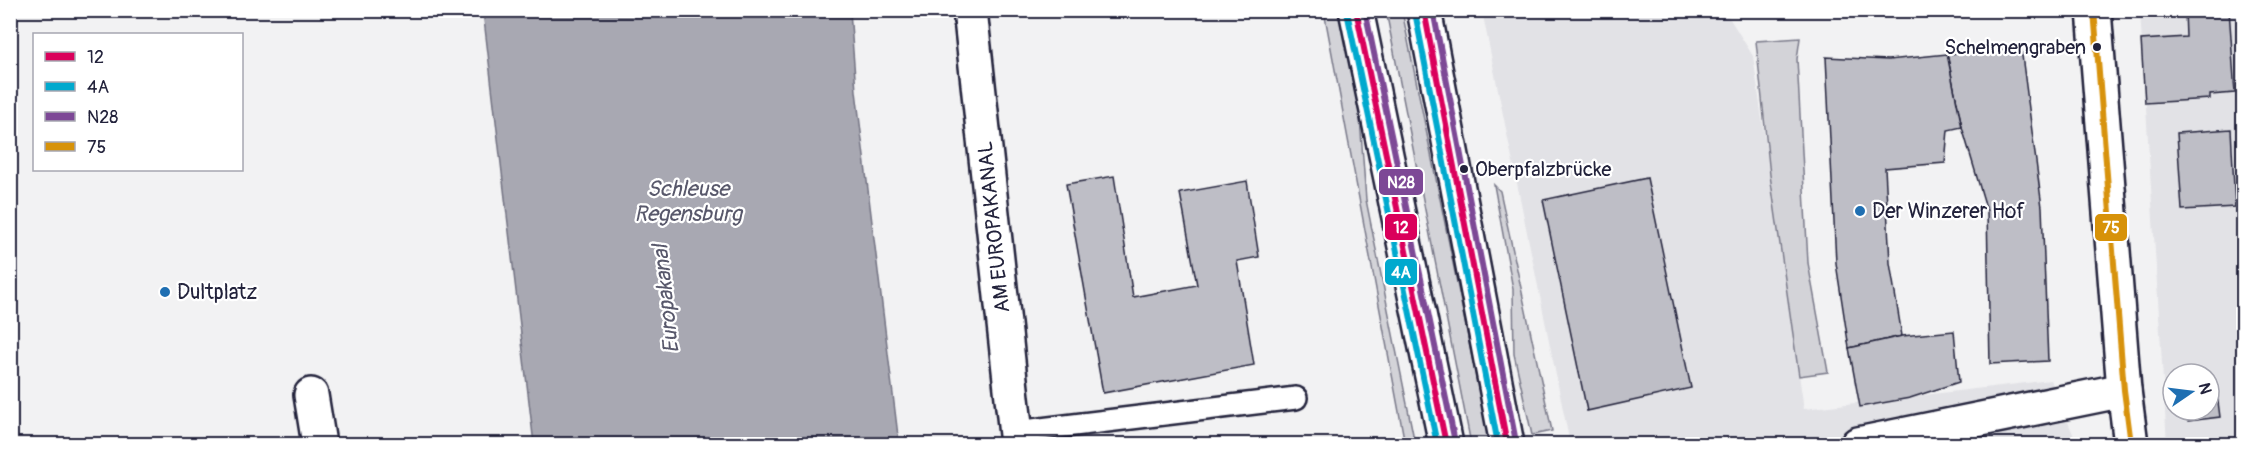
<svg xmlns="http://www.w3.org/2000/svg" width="2254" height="455" font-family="Pangolin,sans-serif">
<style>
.built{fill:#e2e2e6;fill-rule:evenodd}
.green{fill:#d3d3d8;stroke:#7a7a8a;stroke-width:1.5}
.water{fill:#a8a8b2;stroke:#727282;stroke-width:1.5}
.building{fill:#bebec6;stroke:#22223b;stroke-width:1.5}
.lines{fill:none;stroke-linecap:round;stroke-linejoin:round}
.service-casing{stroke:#22223b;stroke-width:26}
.minor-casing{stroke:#22223b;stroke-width:38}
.secondary-casing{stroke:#22223b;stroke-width:38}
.service{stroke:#fff;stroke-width:21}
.minor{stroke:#fff;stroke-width:33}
.secondary{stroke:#fff;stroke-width:33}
.bus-1-casing{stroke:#fff;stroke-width:10}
.bus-2-casing{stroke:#fff;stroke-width:10}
.bus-3-casing{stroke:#fff;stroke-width:10}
.bus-4-casing{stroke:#fff;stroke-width:10}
.bus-1{stroke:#da005b;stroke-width:6}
.bus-2{stroke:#00a9ce;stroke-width:6}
.bus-3{stroke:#7d4896;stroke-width:6}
.bus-4{stroke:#d79209;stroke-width:6}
.bus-dot{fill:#22223b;stroke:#fff;stroke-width:2}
.poi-dot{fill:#1f6fb2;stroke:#fff;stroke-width:2}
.labels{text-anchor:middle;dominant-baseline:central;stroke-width:4.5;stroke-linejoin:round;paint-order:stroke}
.bus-label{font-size:20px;fill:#22223b;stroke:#fff;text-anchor:end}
.poi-label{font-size:21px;fill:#22223b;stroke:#fff;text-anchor:start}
.street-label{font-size:21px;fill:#22223b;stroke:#fff}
.water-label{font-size:22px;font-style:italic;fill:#58586b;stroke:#fff}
.line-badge{stroke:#fff;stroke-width:2}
.badge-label{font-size:16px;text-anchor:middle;font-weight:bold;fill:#fff}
</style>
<rect width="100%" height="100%" fill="#f2f2f3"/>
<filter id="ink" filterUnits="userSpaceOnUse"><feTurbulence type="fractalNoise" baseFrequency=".0167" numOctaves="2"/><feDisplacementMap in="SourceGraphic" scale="12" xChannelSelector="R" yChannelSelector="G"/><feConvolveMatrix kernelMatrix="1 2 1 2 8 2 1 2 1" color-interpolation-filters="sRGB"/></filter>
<g filter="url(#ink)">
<g class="built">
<path d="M1482,11H1725L1753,56L1804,409L2051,380L2077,444H1570Z"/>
<path d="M2140,11H2243V444H2167ZM2173,374H2209V410H2173Z"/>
</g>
<g class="green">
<path d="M1324,11H1341L1359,105L1366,200L1415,444H1405Z"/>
<path d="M1386,11H1402L1489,441L1471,444Z"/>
<path d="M1800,38L1797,59L1808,263L1828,372L1799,376L1770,175L1756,41Z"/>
<path d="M1494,185L1500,191L1552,431L1532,435L1514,354L1513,289Z"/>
</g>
<path class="water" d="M483,11H850L856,91L899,444H534Z"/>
<g class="building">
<path d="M2185,10H2229L2235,93L2210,95V99L2145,103L2141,40L2186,37Z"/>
<path d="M2021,48L2042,207L2048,361L1990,364L1987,211L1962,127L1947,54Z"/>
<path d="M1947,54L1962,127L1948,130L1945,163L1885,168L1890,263L1902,336L1849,348L1836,263L1826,57L1888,60Z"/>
<path d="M2231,129L2235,207L2182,210L2177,133Z"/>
<path d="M1114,176L1133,297L1197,285L1180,193L1247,181L1259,257L1237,261L1254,365L1103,393L1066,184Z"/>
<path d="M1647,178L1691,388L1587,411L1543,200Z"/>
<path d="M1954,331L1959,382L1910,398L1860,407L1849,348L1902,336Z"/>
<path d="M2209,386H2216L2220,417L2188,421L2187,410H2209Z"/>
</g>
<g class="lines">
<defs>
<path id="service" d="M1016,432L1296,398"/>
<g id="minor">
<path d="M970,10L1017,444"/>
<path d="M2094,10L2124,390L2131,444"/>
<path d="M311,395L319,444"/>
<path d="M1858,444L2124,390"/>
</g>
<g id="secondary">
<path d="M1356,10L1446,444"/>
<path d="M1424,10L1507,444"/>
</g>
</defs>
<use href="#service" class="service-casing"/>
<use href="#minor" class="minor-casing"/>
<use href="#secondary" class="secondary-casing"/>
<use href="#service" class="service"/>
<use href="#minor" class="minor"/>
<use href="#secondary" class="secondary"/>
<defs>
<g id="bus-1">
<path d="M1356,10L1446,444"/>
<path d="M1424,10L1507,444"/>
</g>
<g id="bus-2">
<path d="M1347,12L1437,444"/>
<path d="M1415,12L1498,444"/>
</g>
<g id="bus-3">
<path d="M1365,10L1455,442"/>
<path d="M1433,10L1516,442"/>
</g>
<path id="bus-4" d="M2094,10L2124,390L2131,444"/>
</defs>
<use href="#bus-1" class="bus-1-casing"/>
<use href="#bus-2" class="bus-2-casing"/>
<use href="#bus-3" class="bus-3-casing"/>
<use href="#bus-4" class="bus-4-casing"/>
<use href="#bus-1" class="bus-1"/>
<use href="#bus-2" class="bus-2"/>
<use href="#bus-3" class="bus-3"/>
<use href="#bus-4" class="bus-4"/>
</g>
</g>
<g class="bus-dot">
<circle cx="2097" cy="47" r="5"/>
<circle cx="1464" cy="169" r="5"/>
</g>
<g class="poi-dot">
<circle cx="1860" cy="211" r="6"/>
<circle cx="165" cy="292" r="6"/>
</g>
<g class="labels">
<g class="bus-label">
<text x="2086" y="47">Schelmengraben</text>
<text x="1475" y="169" text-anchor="start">Oberpfalzbrücke</text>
</g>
<g class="poi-label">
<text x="1872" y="211">Der Winzerer Hof</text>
<text x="177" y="292">Dultplatz</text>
</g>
<g class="street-label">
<text transform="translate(994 227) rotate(-96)">AM EUROPAKANAL</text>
</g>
<g class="water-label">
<text x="688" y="189">Schleuse<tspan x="688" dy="25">Regensburg</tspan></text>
<text transform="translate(666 299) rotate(-96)">Europakanal</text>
</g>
</g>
<g class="line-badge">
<rect x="1378" y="168" width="46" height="28" rx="6" fill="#7d4896"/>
<rect x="1384" y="213" width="34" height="28" rx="6" fill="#da005b"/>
<rect x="2094" y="213" width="34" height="29" rx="6" fill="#d79209"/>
<rect x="1384" y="258" width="34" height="28" rx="6" fill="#00a9ce"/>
</g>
<g class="badge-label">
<text x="1401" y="188">N28</text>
<text x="1401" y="233">12</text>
<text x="2111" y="233">75</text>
<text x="1401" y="278">4A</text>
</g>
<rect width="2254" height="455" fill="none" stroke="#fff" stroke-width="36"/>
<rect x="18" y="18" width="2218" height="419" fill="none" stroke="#22223b" stroke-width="2" filter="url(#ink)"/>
<rect x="33" y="33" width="210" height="138" fill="#ffffff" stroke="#a7a7b1" stroke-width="1.5"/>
<rect x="45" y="52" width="30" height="9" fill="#da005b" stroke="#a7a7b1" stroke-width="1.5"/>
<text x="87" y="63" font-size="18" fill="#22223b">12</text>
<rect x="45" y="82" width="30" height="9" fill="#00a9ce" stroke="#a7a7b1" stroke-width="1.5"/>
<text x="87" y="93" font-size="18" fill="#22223b">4A</text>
<rect x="45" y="112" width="30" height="9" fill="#7d4896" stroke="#a7a7b1" stroke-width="1.5"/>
<text x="87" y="123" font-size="18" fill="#22223b">N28</text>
<rect x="45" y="142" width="30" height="9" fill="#d79209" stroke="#a7a7b1" stroke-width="1.5"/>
<text x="87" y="153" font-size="18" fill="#22223b">75</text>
<g transform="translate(2191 392) rotate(76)"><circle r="28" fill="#ffffff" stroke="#a7a7b1" stroke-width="1.5"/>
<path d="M0-4.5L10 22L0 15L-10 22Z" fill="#1f6fb2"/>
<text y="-9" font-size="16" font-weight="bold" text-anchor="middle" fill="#22223b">N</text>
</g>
</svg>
